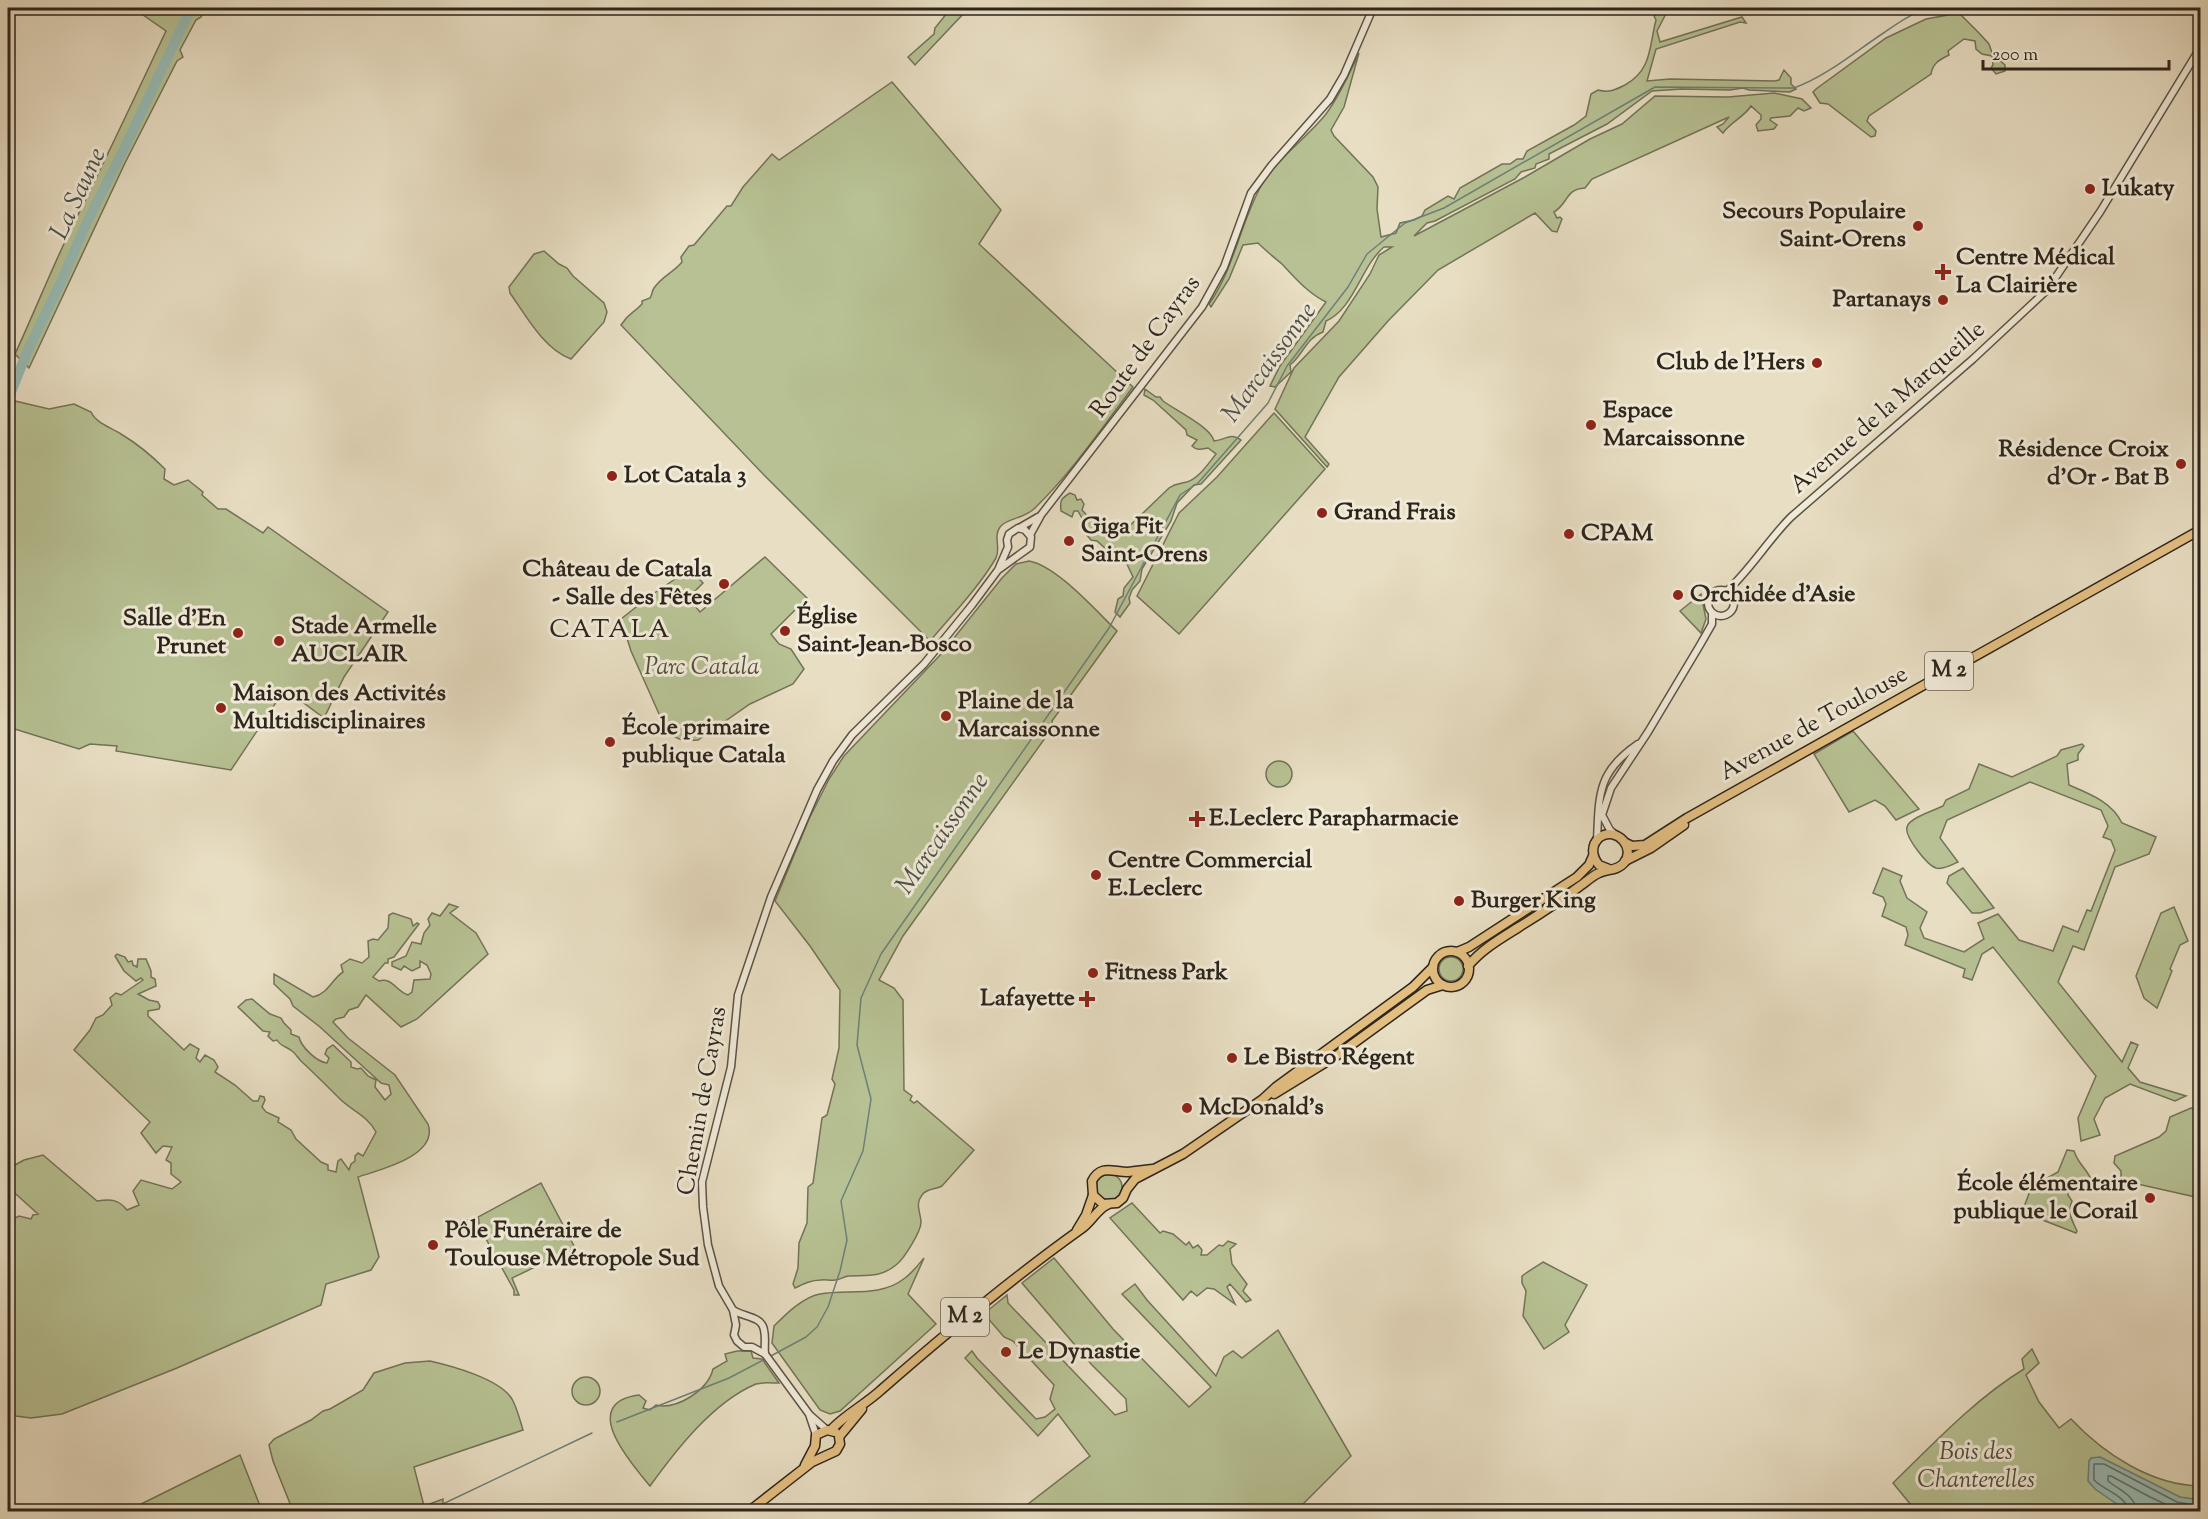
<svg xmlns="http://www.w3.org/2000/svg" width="2208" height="1519" font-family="'Sorts Mill Goudy',serif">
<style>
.green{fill:#b7c193;stroke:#727358;stroke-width:1.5}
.water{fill:#97bcb6;stroke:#6d8078;stroke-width:1.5}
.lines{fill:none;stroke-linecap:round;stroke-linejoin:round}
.shore{stroke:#627069;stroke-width:1.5}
.stream{stroke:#6d8078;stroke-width:1.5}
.river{stroke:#97bcb6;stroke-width:10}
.tertiary-casing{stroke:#5c5346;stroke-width:9}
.primary-casing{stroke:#2d251c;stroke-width:11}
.tertiary{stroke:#f0ead8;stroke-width:6}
.primary{stroke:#e4bf82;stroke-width:8}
.poi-dot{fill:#8f2418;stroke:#f0ead8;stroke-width:2}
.labels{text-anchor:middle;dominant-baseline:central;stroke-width:6;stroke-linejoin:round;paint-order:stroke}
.shield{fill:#f0ead8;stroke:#686054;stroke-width:1.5}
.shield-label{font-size:22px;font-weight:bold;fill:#2d251c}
.poi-label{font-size:24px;font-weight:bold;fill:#2d251c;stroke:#f0ead8;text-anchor:start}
.street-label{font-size:24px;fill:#2d251c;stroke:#f0ead8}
.park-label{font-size:24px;font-style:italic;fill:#504c3a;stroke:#f0ead8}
.water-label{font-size:26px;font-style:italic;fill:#4d524a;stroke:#f0ead8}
.neighbourhood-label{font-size:26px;letter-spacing:1.5px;fill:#2d251c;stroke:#f0ead8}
</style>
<rect width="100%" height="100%" fill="#e8dec3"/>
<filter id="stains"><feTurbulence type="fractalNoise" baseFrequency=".00333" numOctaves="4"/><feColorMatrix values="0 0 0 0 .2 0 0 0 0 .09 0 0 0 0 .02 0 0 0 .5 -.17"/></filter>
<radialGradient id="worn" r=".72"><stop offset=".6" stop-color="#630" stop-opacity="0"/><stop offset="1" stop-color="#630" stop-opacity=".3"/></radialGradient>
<g class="green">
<path d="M133,8H205L201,17L196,20L180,50L183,57L177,61L125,163L29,368L15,354C34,313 51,270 71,229C104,163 135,97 166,31Z"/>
<path d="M951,8H975L967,10L915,65L908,57L934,34L935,28Z"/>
<path d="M1662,8H1669L1657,31L1660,42L1742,17L1746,23L1740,22L1656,49L1647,81L1670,79L1775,81L1779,80L1784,70L1791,78V84L1796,89L1790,92L1749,90L1743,88L1730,90L1682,89L1652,91L1607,124L1549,154V159L1536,164L1535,168L1521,172L1515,179L1435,221L1427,223L1414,236L1525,177L1590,139L1622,124L1655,96L1728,97L1774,93L1802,99L1811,108L1804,111L1798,108L1790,116L1771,118L1770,120L1777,125L1774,129L1758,131L1756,125L1761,119V115L1751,106C1744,117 1731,122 1723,133L1717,127L1723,124L1729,117L1592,179L1585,188C1565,189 1569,203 1554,212L1557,218L1560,217L1562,219L1557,232L1552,231L1535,213L1438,270L1388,321L1339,377L1305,437L1329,464L1327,467L1275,409L1294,368L1339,321L1370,274L1379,255L1392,247H1384C1361,266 1354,309 1326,321L1323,332C1306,338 1303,355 1290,365L1291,372L1275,387L1270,386L1280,366L1326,302C1309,294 1296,279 1283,265C1275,258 1266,251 1258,243L1243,245L1229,279L1211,307L1209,304C1234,269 1240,224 1261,186C1277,158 1306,139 1326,114C1340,95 1349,74 1359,53L1344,107L1331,130L1334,136L1373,177L1378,187L1377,209L1381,237L1396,233L1400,223L1414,220L1422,216L1425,210L1448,196L1454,199L1460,188L1502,164H1510L1517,159H1523L1527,151L1574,125L1586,116L1591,94L1598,90C1609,93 1615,90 1625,85C1652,70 1649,47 1656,20L1654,16Z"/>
<path d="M1956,10L1979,33L1989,44L1992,53L2005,65V71L1996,74L1991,68L1993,65L1992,56L1982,54L1976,49L1975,41L1964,39L1948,51L1949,55C1939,60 1933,63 1931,74L1869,116L1867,121L1876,131L1875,136L1871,137L1828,104L1820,103L1813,92L1816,89L1886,38L1926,19L1948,15Z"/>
<path d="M892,82L1001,210L979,244L1133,387C1102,428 1072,472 1035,508C1023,520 1008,517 1000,527C993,537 1001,548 996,558C979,587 952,615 930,641L764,475L621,325C629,312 633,314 642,304V301L650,298C652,295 652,291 654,288C661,277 674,272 682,262L681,257L689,246L694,245L727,206H731L743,187L772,154L779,160Z"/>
<path d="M544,251L559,264L567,268L573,276L604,303L607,312L604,322L571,359C544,349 526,316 510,293L509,287L534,254Z"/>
<path d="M1145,389L1156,397H1160L1163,401C1175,410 1211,427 1214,441C1226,440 1230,432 1241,440L1201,484L1194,485L1177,503L1171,521L1142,569L1140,581L1132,590L1129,598L1130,603L1120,617L1115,612L1118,599L1123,596L1124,588L1133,577L1125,560L1115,557L1097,541L1091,540L1081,528L1083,520L1078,511H1074L1072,517L1061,511C1060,501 1060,499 1070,493L1075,495L1077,500L1081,499L1084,504L1082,510L1092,521C1102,519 1109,532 1117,538L1169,488C1176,483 1179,484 1187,482C1199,478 1208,464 1216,454L1208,448C1202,449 1197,451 1192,446L1197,440L1187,435L1186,430L1153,400L1144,395Z"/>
<path d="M15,401L49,409L74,404L91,412C96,423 110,427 121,434C136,443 152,456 165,469L164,479L174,485L188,480L203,492L202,495L218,509H226L263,533L268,527L388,612L344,677L324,718L285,689L231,770L116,751L117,746L90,744L79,749L8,727V430Z"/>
<path d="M1274,413L1325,469L1179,634L1137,596L1179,513L1217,477Z"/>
<path d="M765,557L807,598L771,634L779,644L791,649L804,669L793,684L750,704L698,740L684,741L668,734L631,651L621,619L650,596L690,569L703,583L688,598L700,612Z"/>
<path d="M1029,561C1057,566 1096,611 1117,631L1052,721L1053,727L903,936L879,980L894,988L903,1000L904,1090L912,1096L910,1100L914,1103L917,1101L974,1150L942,1186C935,1190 927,1188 922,1195C915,1204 920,1211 921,1221C922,1230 904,1259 896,1265C880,1278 867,1275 848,1276C843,1277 839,1280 835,1280C830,1281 825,1279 821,1280C811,1280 803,1284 795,1288L793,1284L798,1268L799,1243L807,1223L808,1187L813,1183L822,1118L827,1115L835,1084L832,1079L839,1048L840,990L810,946L775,901L809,819L829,779L844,756L942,653L1002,578L1016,564Z"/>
<path d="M1701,594L1706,619L1701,633L1680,611Z"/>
<path d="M1853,731L1919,809L1896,820L1885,806L1875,800L1849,812L1814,754Z"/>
<path d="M2082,744L2084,746L2078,754V760L2067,764L2069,785C2090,794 2112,802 2122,823L2156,837L2149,854L2115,867L2084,950L2073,946L2058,982L2122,1062L2131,1042L2138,1045L2128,1068L2140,1082L2186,1096L2175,1101L2130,1084L2105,1098L2094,1119L2100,1135L2081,1141L2078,1118L2096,1076L1993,947L1982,954L1972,980L1963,977L1965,969L1905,945L1908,935L1906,927L1882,916L1886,904L1883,897L1873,893L1883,868L1902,876L1900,881L1907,898L1927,912L1920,928L1924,938L1964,952L1984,939L1978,923L1998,914L2019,940L2053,951L2063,926L2078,932L2087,910L2091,911L2115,850L2111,840L2103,837L2108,826L2101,810L2030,782L1947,820L1940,838L1958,862C1952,865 1943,870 1936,868C1927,865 1904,836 1907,827C1909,818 1935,810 1943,806L1946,800L1969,789L1979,764L2012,777L2057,756L2061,750Z"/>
<circle cx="1279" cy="774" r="13"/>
<path d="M1963,868L1994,908L1980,913H1972L1947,883L1949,876Z"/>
<path d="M449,904L458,907L450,913L476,933L488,954L417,1019L401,1027L366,995L358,1007L349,1010L344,1017L336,1019L333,1022L348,1038L395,1075L428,1124C439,1156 379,1170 358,1177L379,1257L371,1270L326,1284L321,1305L177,1368L62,1414L31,1418L16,1416L12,1412H8V1231L9,1221L19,1216L31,1219L33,1215L38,1214L8,1187V1158L15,1165L24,1160L43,1155L97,1201C111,1199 118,1199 127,1210L139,1205L133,1191L141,1180L172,1189L181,1182L171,1174V1163L166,1160L172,1147L163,1146L156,1153L141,1133L150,1122L74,1050L90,1030L96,1018L103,1015L112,1005L110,998L116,993L121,995L143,980L141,978L136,981L124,971L115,956L117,954L125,957L128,962L132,961L133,965L137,967L138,959H146L151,971V977L155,979L156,986L138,994L149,1000L158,1002L160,1006L159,1009L148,1011V1016L184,1050L190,1044L199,1049L196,1058L200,1062L205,1055L214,1060L218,1067L215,1072L235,1085L253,1101H258L260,1096L264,1097L265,1100L262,1107L266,1112L279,1118L278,1122L291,1130L296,1139L321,1162L328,1165V1170L336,1172L338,1161L341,1159L349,1170L351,1164L355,1161V1156L358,1153L363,1156L376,1132C367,1115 350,1110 338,1097C326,1085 314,1073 301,1061C298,1058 295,1053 292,1051C286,1046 281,1047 277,1040L273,1041L268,1036L270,1032L263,1031L238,1007L246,1000L252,999L270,1014L281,1018L284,1023L291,1030V1034L299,1037C301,1047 317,1062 327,1063L329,1058L325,1054L327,1049L333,1045L351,1062V1067L357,1069L361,1068L368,1076L376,1080L375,1087L385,1100L391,1094L389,1085L381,1083L320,1027L293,1006L290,999L274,984V974L313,997C328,994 332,979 343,972L341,965L350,959L362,963L369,957L368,941L373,939L378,940L388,928L389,915L393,913L411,919L413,926L417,923L419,924L394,957L388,959V963H385L373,977L379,981C392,977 396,991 408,995L412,992L414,980L430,979L431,974L427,965L420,961V967L412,971L404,966L401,970L392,966V962L406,956L412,942L421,944L424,933L430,925L428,919L432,913L440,916Z"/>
<path d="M2174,907L2188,941L2180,945L2170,969L2172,971L2157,1008L2144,998L2136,976L2161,913Z"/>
<circle cx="1451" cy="969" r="12"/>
<path d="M2191,1108L2200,1111V1198L2133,1183L2121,1186V1171L2114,1163L2115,1156L2159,1137L2166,1131L2170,1117Z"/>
<path d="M2067,1150L2074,1151C2079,1166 2088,1169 2092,1182L2080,1179L2074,1180L2068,1187V1195L2072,1201C2067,1213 2072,1220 2077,1231L2076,1233L2022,1212L2035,1178L2042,1181L2058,1172Z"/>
<circle cx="1109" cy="1187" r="13"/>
<path d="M541,1183L575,1248L512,1278L519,1295H514V1290L479,1226V1222L461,1221V1220H479L478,1217Z"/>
<path d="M1132,1203L1160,1233L1163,1231L1173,1234L1186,1245L1189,1242L1193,1248L1198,1245L1202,1250L1201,1255H1207L1219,1245L1223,1246L1228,1241L1236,1244L1230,1249L1232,1264L1247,1284L1243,1291L1251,1300L1246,1302L1230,1284L1227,1287L1235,1304L1214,1289L1207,1288L1197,1296L1191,1291L1183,1300L1110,1218Z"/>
<path d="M924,1258L908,1294L936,1324L840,1411L830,1414L820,1410L772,1343L774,1326C786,1314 803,1297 820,1294C848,1289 880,1298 905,1278C912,1273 918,1265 924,1258Z"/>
<path d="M1054,1258L1113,1329L1189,1407L1211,1387L1122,1294L1135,1284L1147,1300L1216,1376L1224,1357L1233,1351L1242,1358L1278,1330L1351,1456L1303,1504L1265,1511H1019L1090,1456L1058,1414L1038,1436L965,1358L972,1351L977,1358L1036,1419L1045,1417L1055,1409L1050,1399L1054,1385L1013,1341L1004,1337L986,1316V1312L1007,1295L1008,1303L1115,1415L1127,1411L1126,1399L1092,1365L1022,1283Z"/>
<path d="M1543,1262L1587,1285L1565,1325L1569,1332L1544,1349L1523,1316L1526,1291L1522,1283V1276L1526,1273Z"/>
<path d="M2032,1349L2039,1363L2026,1375L2039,1402L2059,1428L2071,1419C2104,1454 2151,1485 2200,1486V1511H1916L1893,1483C1934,1443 1975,1399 2024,1369L2022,1359Z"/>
<path d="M737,1351H751L753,1358L762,1359L779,1383C772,1383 763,1382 756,1384C713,1402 676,1450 650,1486C630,1462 578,1403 639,1395L646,1401L643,1408L650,1410L656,1405C677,1410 708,1390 713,1369L727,1361L725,1354Z"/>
<path d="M430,1361C452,1366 500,1379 512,1399C517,1408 520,1420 523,1430L414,1467L424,1506L443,1499V1508L453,1504L457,1511H293L273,1461L269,1445L274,1439L311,1420L323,1411L330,1409L363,1390L374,1373L405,1363Z"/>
<circle cx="586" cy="1391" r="14"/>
<path d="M240,1455L262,1511H127Z"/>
</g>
<path class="water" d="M2100,1457L2180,1497L2200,1500V1511H2127L2095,1489L2088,1481L2089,1461L2091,1458Z"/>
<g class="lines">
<g class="shore">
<path d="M2129,1512C2127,1496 2105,1491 2094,1480V1464H2104L2177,1502L2200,1506"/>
<path d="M2137,1512C2135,1495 2119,1490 2108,1481V1476H2111L2150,1497L2182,1512"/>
</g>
<g class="stream">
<path d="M769,1357L806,1337L817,1327L828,1307L840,1271L847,1240L841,1201L863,1151L871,1099L857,1045L861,998L881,954L1109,628L1180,495L1198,483L1268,403L1287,366L1348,287L1367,254L1405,223L1444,208L1655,87L1794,88C1827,76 1856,51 1885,32C1901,21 1916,10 1935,8"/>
<path d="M617,1422L729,1378L765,1359"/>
<path d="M426,1512L592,1433"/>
</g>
<path class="river" d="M8,400L27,352L60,284L87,222L124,149L191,8"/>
<defs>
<g id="tertiary">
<path d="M1019,528L1038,517"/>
<path d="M1030,535L1041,515L1202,307L1224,267L1251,193L1271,166L1330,99L1344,75L1373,8"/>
<circle cx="1721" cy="603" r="13"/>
<path d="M1727,591C1751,569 1768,540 1791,517L1973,359L2047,290L2100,212L2200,48"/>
<path d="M1616,835L1610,830L1602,815L1611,788L1648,732L1700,645L1712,624V613"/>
<path d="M1597,841C1599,795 1597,772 1638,744"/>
<path d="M733,1310C743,1317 762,1316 764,1330C766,1338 764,1346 765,1354"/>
<path d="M810,1415L827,1430"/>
<path d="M816,1435L809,1414L765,1354L752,1347H744L737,1341L734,1335L736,1325L733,1310L719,1286L708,1245L703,1207L702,1182L731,1067L738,995L771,897L817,790L833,761L852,735L924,664L972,605L998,570L1008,547L1007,540L1009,534L1018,528L1025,530L1031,537L1030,547L998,570"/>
</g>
<g id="primary">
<path d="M1626,843L1632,846L1645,845L1687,818L2200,530"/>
<path d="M1625,861L1651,848L1684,825"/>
<circle cx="1451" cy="969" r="18"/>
<path d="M1457,952L1469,947L1577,877L1589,865L1593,856"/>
<path d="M1468,966C1482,949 1500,939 1519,927C1540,914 1560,901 1580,886C1586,882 1592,876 1599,873C1607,869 1617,871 1624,863C1636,848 1617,826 1600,837C1590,845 1592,857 1599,865L1609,869"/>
<path d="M1274,1094L1336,1056L1427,990L1443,985"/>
<path d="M1153,1169C1144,1170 1136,1171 1128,1172C1113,1172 1101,1164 1092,1181L1093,1195L1103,1204L1117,1203L1123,1198L1127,1189L1135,1179L1183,1154L1263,1099L1276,1087L1413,987L1433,967"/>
<path d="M1077,1230L1086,1215L1093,1195"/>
<path d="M831,1430C843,1416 866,1404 881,1390C945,1334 1011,1279 1081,1229C1091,1223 1097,1209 1107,1205"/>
<path d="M805,1465L815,1446L816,1435L827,1430L835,1432"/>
<path d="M748,1512L812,1462L836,1451L840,1444L839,1437L862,1409"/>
</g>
</defs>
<use href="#tertiary" class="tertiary-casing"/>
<use href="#primary" class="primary-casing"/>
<use href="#tertiary" class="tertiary"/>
<use href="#primary" class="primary"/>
</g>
<g class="poi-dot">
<circle cx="2090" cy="189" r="6"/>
<circle cx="1918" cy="226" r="6"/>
<path d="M1940 263h6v6h6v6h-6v6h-6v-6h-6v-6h6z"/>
<circle cx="1943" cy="300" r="6"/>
<circle cx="1817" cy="363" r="6"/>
<circle cx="1591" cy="425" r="6"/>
<circle cx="2181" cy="464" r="6"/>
<circle cx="612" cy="476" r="6"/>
<circle cx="1322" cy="513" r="6"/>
<circle cx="1569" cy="534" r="6"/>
<circle cx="1069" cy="541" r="6"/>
<circle cx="724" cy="584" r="6"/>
<circle cx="1678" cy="595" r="6"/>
<circle cx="785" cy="631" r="6"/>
<circle cx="238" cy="633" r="6"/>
<circle cx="279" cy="641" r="6"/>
<circle cx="221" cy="708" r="6"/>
<circle cx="946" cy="716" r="6"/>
<circle cx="610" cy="742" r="6"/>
<path d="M1194 810h6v6h6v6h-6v6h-6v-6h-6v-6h6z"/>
<circle cx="1096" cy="875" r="6"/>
<circle cx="1459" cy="901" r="6"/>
<circle cx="1093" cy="973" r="6"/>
<path d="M1084 990h6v6h6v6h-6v6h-6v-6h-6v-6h6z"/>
<circle cx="1232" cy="1058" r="6"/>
<circle cx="1187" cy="1108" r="6"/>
<circle cx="2150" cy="1198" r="6"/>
<circle cx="433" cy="1245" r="6"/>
<circle cx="1006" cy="1352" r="6"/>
</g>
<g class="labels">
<g class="shield">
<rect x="1925" y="652" width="48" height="38" rx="4.5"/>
<rect x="941" y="1298" width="48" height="38" rx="4.5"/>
</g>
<g class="shield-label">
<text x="1949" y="671">M 2</text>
<text x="965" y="1317">M 2</text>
</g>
<g class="poi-label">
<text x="2102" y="189">Lukaty</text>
<text x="1906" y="212" text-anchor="end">Secours Populaire<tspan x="1906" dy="28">Saint-Orens</tspan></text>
<text x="1956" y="258">Centre Médical<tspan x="1956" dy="28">La Clairière</tspan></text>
<text x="1931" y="300" text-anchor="end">Partanays</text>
<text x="1805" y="363" text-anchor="end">Club de l’Hers</text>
<text x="1603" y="411">Espace<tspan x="1603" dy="28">Marcaissonne</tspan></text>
<text x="2169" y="450" text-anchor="end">Résidence Croix<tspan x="2169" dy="28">d'Or - Bat B</tspan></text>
<text x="624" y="476">Lot Catala 3</text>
<text x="1334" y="513">Grand Frais</text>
<text x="1081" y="527">Giga Fit<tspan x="1081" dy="28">Saint-Orens</tspan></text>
<text x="1581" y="534">CPAM</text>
<text x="712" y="570" text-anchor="end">Château de Catala<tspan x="712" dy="28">- Salle des Fêtes</tspan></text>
<text x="1690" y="595">Orchidée d'Asie</text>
<text x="797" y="617">Église<tspan x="797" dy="28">Saint-Jean-Bosco</tspan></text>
<text x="226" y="619" text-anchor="end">Salle d'En<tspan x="226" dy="28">Prunet</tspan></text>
<text x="291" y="627">Stade Armelle<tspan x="291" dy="28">AUCLAIR</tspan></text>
<text x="233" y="694">Maison des Activités<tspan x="233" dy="28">Multidisciplinaires</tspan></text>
<text x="958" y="702">Plaine de la<tspan x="958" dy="28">Marcaissonne</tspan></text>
<text x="622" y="728">École primaire<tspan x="622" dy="28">publique Catala</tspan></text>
<text x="1209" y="819">E.Leclerc Parapharmacie</text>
<text x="1108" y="861">Centre Commercial<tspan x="1108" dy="28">E.Leclerc</tspan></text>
<text x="1471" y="901">Burger King</text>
<text x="1105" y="973">Fitness Park</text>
<text x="1075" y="999" text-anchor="end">Lafayette</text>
<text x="1244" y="1058">Le Bistro Régent</text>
<text x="1199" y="1108">McDonald's</text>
<text x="2138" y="1184" text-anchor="end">École élémentaire<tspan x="2138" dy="28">publique le Corail</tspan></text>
<text x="445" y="1231">Pôle Funéraire de<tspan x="445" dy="28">Toulouse Métropole Sud</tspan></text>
<text x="1018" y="1352">Le Dynastie</text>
</g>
<g class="street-label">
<text transform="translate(1146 347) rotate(-54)">Route de Cayras</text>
<text transform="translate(1888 408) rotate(-41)">Avenue de la Marqueille</text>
<text transform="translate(1814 724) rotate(-29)">Avenue de Toulouse</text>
<text transform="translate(703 1101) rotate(-80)">Chemin de Cayras</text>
</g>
<g class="park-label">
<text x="702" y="668">Parc Catala</text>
<text x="1976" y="1453">Bois des<tspan x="1976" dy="28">Chanterelles</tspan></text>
</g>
<g class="water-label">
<text transform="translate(79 194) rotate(-65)">La Saune</text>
<text transform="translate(1270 363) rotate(-54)">Marcaissonne</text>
<text transform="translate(943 834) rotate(-55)">Marcaissonne</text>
</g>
<g class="neighbourhood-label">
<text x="610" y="630">CATALA</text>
</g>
</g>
<rect width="2208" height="1519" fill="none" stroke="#e8dec3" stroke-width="30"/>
<rect x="9" y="9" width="2190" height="1501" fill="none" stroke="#2d251c" stroke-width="3"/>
<rect x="15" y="15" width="2178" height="1489" fill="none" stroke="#2d251c" stroke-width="1.5"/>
<path d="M1983 60v9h186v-9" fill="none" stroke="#2d251c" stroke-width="3"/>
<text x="1992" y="60" font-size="18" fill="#2d251c" stroke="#f0ead8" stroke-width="4.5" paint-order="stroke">200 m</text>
<rect width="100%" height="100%" filter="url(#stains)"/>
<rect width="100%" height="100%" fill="url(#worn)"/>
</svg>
